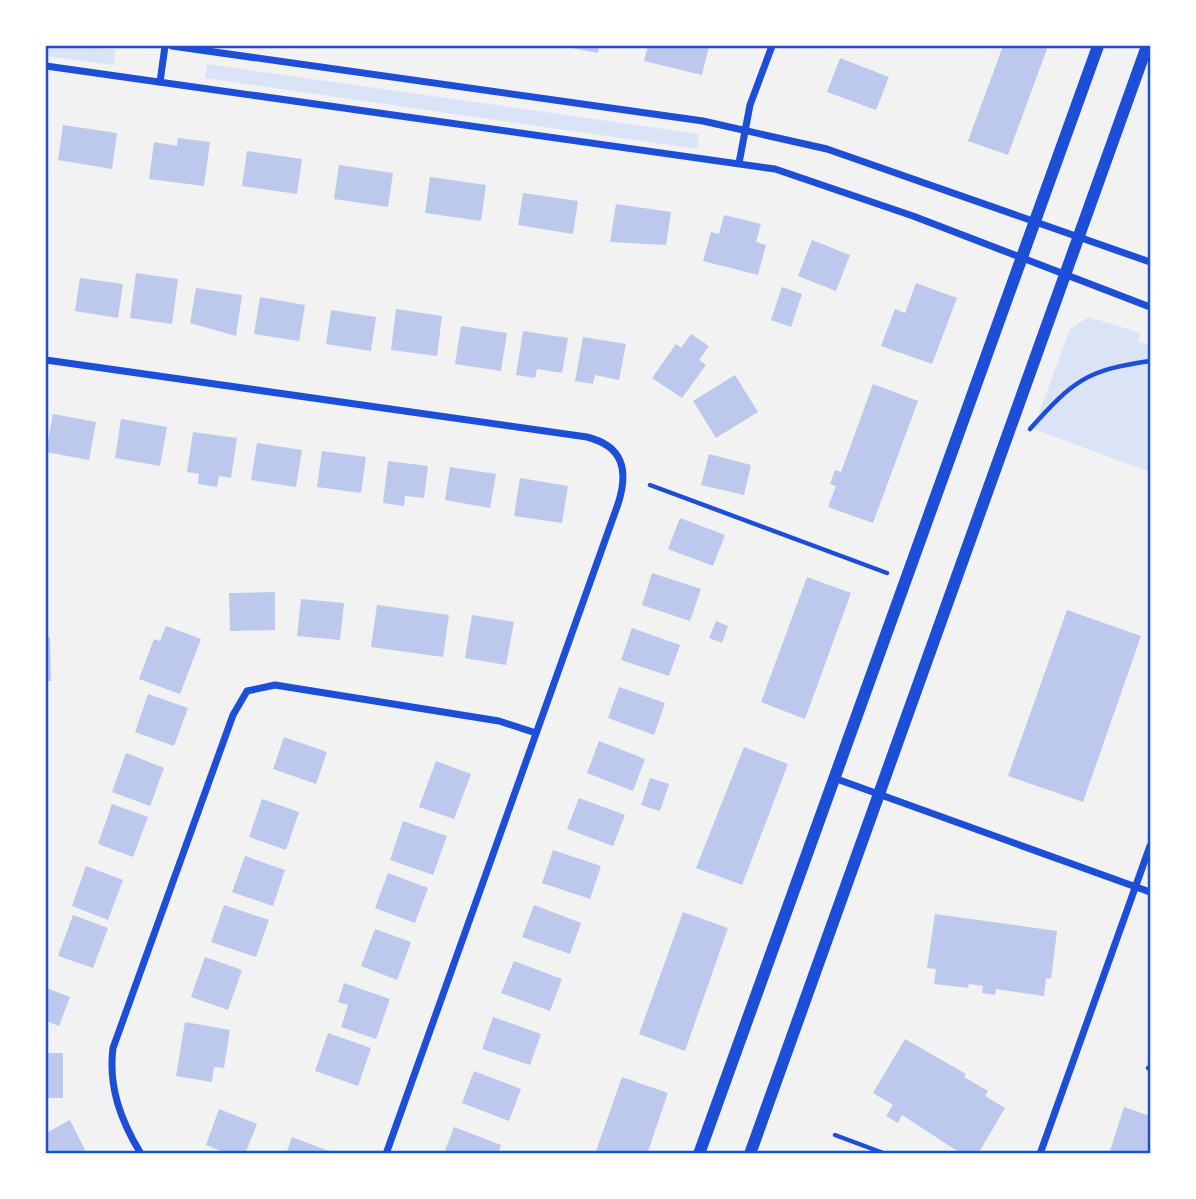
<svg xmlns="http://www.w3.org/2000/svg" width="1196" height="1199" font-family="Helvetica,sans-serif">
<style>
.green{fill:#dbe4f7}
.building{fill:#bdc9ec}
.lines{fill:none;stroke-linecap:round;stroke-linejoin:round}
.path{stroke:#1d4ed8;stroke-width:4.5}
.minor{stroke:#1d4ed8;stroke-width:7}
.tertiary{stroke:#1d4ed8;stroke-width:12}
.neatline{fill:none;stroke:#1d4ed8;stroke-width:2.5}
</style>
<rect width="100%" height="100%" fill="#f2f2f2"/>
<g class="green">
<path d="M46,46H81L116,50L113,65L46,56Z"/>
<path d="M207,64L699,134L697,149L205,78Z"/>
<path d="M1089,317L1141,333L1138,341L1150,346V472L1033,429L1070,329Z"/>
</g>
<g class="building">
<path d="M561,46H599L598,53Z"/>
<path d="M648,46H709L702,75L644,61Z"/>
<path d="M1003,46H1048L1008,155L968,141Z"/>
<path d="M840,58L889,77L876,110L827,92Z"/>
<path d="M63,125L117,133L112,169L58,160Z"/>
<path d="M178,138L210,142L204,186L149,179L154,142L177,146Z"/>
<path d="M247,151L302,159L297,194L242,186Z"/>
<path d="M339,165L393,173L388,207L334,199Z"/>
<path d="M430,177L486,185L481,221L425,213Z"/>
<path d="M523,193L578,201L573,234L518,225Z"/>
<path d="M616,204L671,212L666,245L610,242Z"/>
<path d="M724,215L761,224L756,242L766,245L758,275L703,261L711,232L719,234Z"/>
<path d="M812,240L850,255L836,291L798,276Z"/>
<path d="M136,273L178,279L172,324L130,318Z"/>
<path d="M80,278L123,284L118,318L75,311Z"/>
<path d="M916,283L957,298L932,364L881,346L895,309L905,313Z"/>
<path d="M782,287L802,294L791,327L771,320Z"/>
<path d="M196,288L242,295L236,336L190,323Z"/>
<path d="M260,297L305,305L299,341L254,334Z"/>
<path d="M396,309L442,316L437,356L391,350Z"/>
<path d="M331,310L376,317L371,351L326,344Z"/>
<path d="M461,326L507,333L501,371L455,364Z"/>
<path d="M523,331L568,338L562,373L537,369L535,378L516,375Z"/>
<path d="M691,334L709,346L699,360L706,365L682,398L652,378L676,344L681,348Z"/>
<path d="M583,337L626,344L619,380L595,375L593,384L575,381Z"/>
<path d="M735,375L758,412L716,438L693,401Z"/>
<path d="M873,384L918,401L873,523L828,507L836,486L830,484L835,470L841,472Z"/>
<path d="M53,414L96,422L89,460L46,452Z"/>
<path d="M121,419L167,427L160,466L115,458Z"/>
<path d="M193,432L237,438L231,478L219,476L217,487L198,484L199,474L187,472Z"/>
<path d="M257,443L302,450L296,487L251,480Z"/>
<path d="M322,451L366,457L361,493L317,487Z"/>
<path d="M709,454L751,465L744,495L701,485Z"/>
<path d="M388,461L428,466L424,498L405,496L404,506L383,503Z"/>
<path d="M450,467L496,474L490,508L445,500Z"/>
<path d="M520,478L568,486L562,523L514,516Z"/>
<path d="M680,518L725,535L713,566L668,549Z"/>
<path d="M652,573L701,589L690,621L642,605Z"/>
<path d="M807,577L851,593L805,719L761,702Z"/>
<path d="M275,592V630L230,631L229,593Z"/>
<path d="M301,599L344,603L340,640L297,636Z"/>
<path d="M377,605L449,615L443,657L371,647Z"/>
<path d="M1067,610L1141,636L1083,802L1008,776Z"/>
<path d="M472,615L514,622L506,665L465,658Z"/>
<path d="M716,621L728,626L722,643L709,638Z"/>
<path d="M166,626L201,639L180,694L139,679L154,639L160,641Z"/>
<path d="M632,628L680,645L669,676L621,660Z"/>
<path d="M46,637H50L51,681H46Z"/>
<path d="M619,687L665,703L654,735L608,718Z"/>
<path d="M148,694L188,708L174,746L135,732Z"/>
<path d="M284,737L327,752L316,784L273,769Z"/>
<path d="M599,741L645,759L633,791L587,773Z"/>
<path d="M744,747L788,764L742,885L696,868Z"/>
<path d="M126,753L164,768L150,806L112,792Z"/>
<path d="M436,761L471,774L454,819L419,807Z"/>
<path d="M650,778L669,784L660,811L641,805Z"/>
<path d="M579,798L625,815L613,846L567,829Z"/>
<path d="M262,799L299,812L286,850L249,837Z"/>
<path d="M112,804L148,817L133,857L98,844Z"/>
<path d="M403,821L447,836L433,875L390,860Z"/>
<path d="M553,850L601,866L590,899L542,883Z"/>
<path d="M245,856L285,870L273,906L232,892Z"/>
<path d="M86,866L123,880L108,920L72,906Z"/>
<path d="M388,873L428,888L415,923L375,908Z"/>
<path d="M224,905L269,920L256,957L211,942Z"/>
<path d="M534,905L581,923L570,954L522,937Z"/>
<path d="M683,912L728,928L685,1051L639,1034Z"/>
<path d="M935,914L1057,931L1051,979L1046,978L1044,996L996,989L995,995L982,993L983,986L969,984L968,988L934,984L936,969L927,968Z"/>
<path d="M73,915L108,928L93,968L58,956Z"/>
<path d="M375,929L411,942L397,980L361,966Z"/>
<path d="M205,957L242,970L228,1010L191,997Z"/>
<path d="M514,961L562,979L550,1011L501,993Z"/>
<path d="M344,983L390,999L376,1039L341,1027L348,1005L338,1002Z"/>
<path d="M46,988L70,997L59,1026L46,1021Z"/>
<path d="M493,1017L541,1034L530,1065L482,1049Z"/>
<path d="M185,1022L230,1030L224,1068L214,1067L212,1082L176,1076Z"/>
<path d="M328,1033L371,1048L358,1086L315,1071Z"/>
<path d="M905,1039L966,1074L964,1077L988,1091L985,1096L1005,1108L978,1154H962L902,1115L898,1123L886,1116L893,1105L873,1093Z"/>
<rect x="46" y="1053" width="17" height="45"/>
<path d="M474,1071L521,1089L509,1121L462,1103Z"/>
<path d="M622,1077L668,1093L647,1154H595Z"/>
<path d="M1124,1107L1150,1116V1154H1109Z"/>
<path d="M219,1109L257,1124L245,1154H228L206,1145Z"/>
<path d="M70,1120L87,1154H46V1133Z"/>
<path d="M454,1127L501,1145L498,1154H444Z"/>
<path d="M292,1137L334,1153V1154H286Z"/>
</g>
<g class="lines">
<g class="path">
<path d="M1030,429C1073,381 1086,370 1150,361"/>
<path d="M650,485L887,573"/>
<path d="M1148,1068L1150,1069"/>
<path d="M835,1135L886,1154"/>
</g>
<g class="minor">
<path d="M172,46L703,121L827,149L1150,262"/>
<path d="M46,66L775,169L913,216L1150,307"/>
<path d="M160,82L165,46"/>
<path d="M739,163L750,105L772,46"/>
<path d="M46,360L587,437C623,446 629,470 618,504L386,1154"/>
<path d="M834,778L1150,892"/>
<path d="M141,1154C121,1121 108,1087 113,1048L233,715L247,691L275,685L499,721L536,733"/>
<path d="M1040,1154L1150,846"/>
</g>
<g class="tertiary">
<path d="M699,1154L1098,46"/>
<path d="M750,1154L1147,46"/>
</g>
</g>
<rect width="1196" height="1199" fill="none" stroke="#ffffff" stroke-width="94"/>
<rect x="47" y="47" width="1102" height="1105" class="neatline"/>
</svg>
